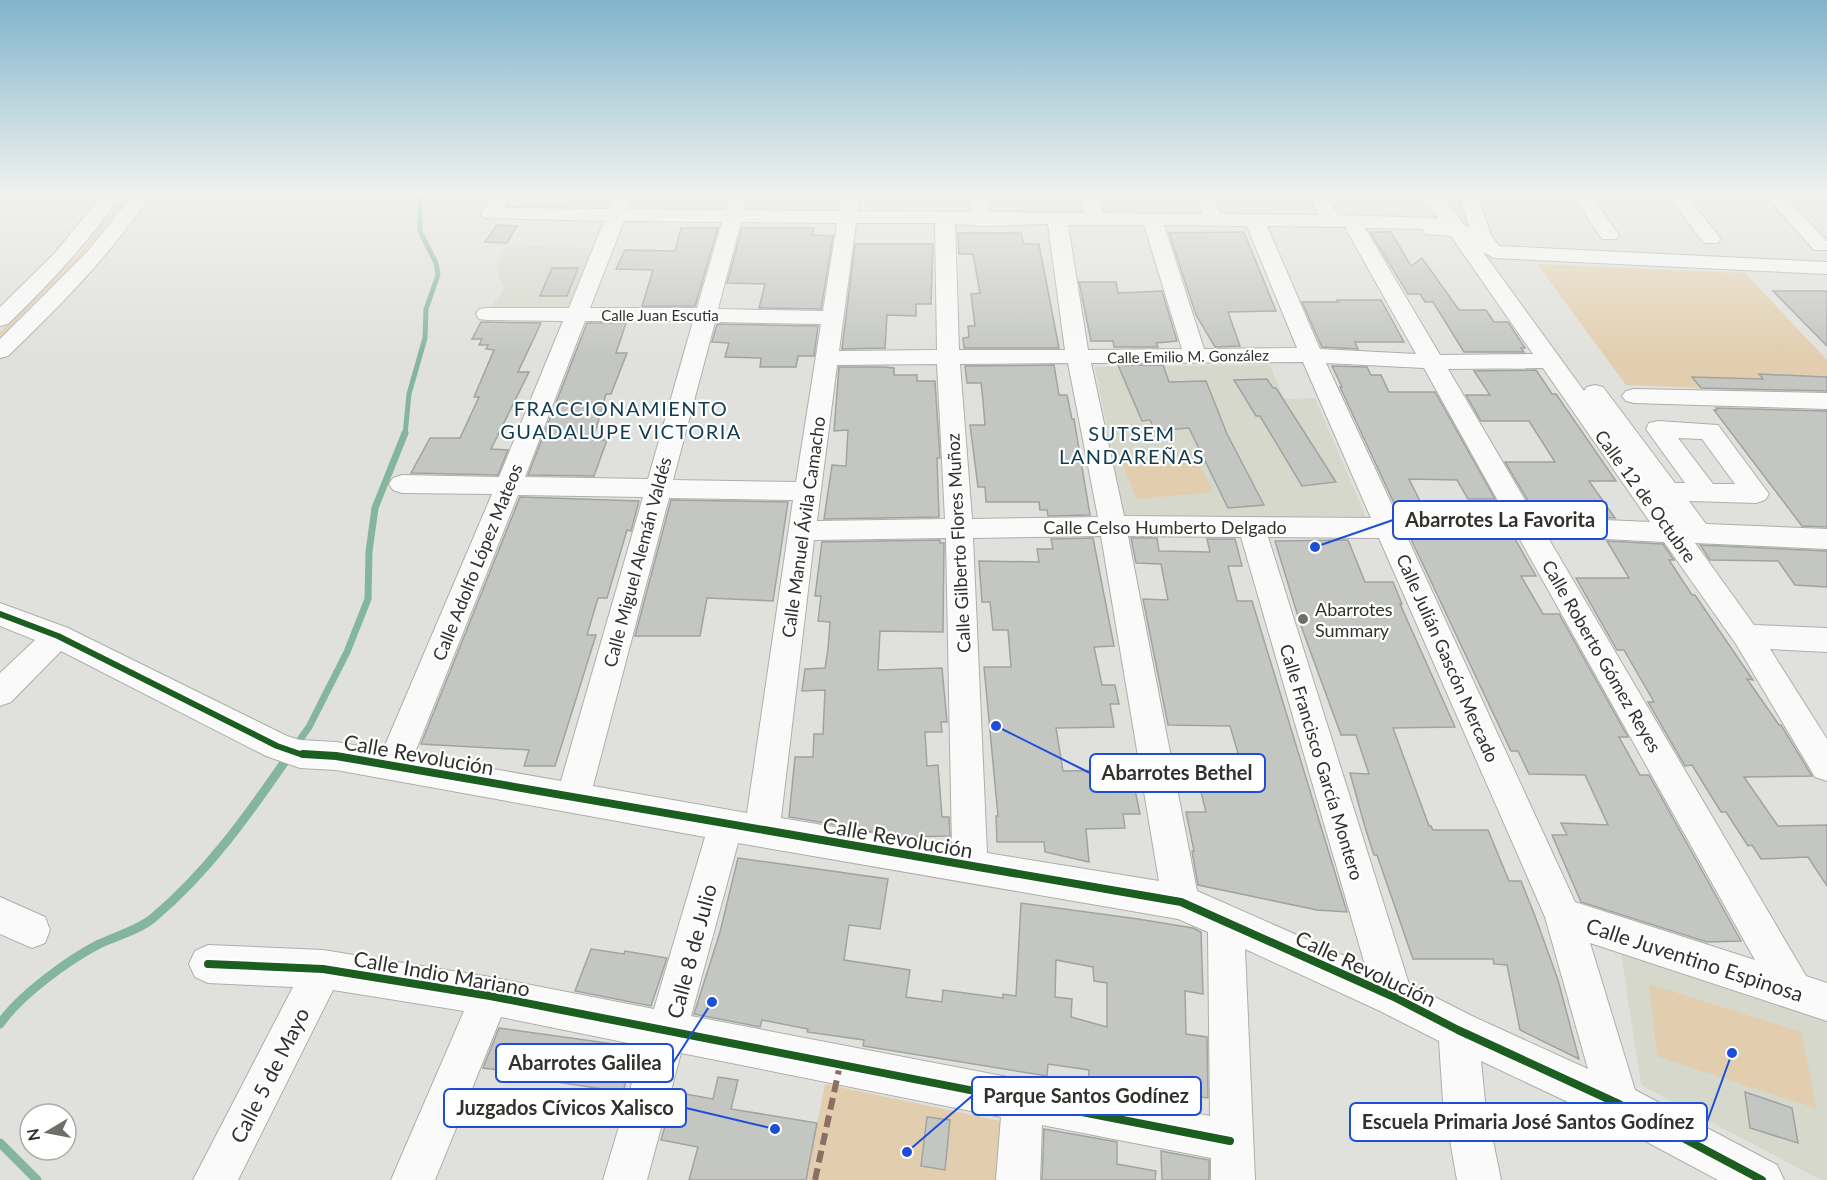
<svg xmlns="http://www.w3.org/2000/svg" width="1827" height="1180" font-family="Lato,sans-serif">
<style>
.built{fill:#d5d8cb}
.green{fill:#e2ceaf}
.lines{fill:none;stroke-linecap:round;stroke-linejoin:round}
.stream-far2{stroke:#84b59f;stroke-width:5}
.stream-far1{stroke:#84b59f;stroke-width:7}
.stream{stroke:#84b59f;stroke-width:9}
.building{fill:#c4c6c2;stroke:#a1a3a0;stroke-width:1.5;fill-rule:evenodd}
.minor-casing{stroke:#aeafab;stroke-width:2}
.minor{fill:#fafafa;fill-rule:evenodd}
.quiet{stroke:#8d6e63;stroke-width:6;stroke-dasharray:12 6;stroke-linecap:butt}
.cycleway-far1-casing{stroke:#fff;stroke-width:10}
.cycleway-casing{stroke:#fff;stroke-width:12}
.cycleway-far1{stroke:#1b5e20;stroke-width:6}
.cycleway{stroke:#1b5e20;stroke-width:8}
.poi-dot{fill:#6e6f6a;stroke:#fff;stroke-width:2}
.labels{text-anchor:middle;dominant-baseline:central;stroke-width:4.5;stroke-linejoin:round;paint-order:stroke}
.far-street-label{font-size:15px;fill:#30322d;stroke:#fff}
.street-label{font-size:18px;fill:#30322d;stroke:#fff}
.poi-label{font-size:18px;fill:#30322d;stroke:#fff;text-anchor:start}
.neighbourhood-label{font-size:20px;letter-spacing:1.5px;fill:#0f3c51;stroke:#fff}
.near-street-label{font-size:21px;fill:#30322d;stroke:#fff}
.leader{fill:none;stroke:#1d4ed8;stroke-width:2}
.callout-dot{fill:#1d4ed8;stroke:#fff;stroke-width:2}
.callout{fill:#fff;stroke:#1d4ed8;stroke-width:2}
.callout-label{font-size:20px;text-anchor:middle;font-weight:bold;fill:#30322d}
</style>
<rect width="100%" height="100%" fill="#e0e1dc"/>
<g class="built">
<path d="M506,245L596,248L568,308L490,309L504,288L496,268Z"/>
<path d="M1270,365L1284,399L1315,398L1367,519H1125L1095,367Z"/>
<path d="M1621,953L1827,1021V1180H1821L1641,1085Z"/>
</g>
<g class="green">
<path d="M128,191H132L85,252L0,337V332L81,252Z"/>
<path d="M1435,191H1458L1467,227L1455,225Z"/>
<path d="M1537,264L1745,273L1827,360V377L1760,374L1763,379L1693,377L1701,388L1626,385Z"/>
<path d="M1193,451L1213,492L1137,499L1120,458Z"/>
<path d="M1649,984L1801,1032L1817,1109L1657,1056Z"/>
<path d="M825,1084L1005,1122L1001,1180H806Z"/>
</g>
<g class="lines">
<path class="stream-far2" d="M405,435L409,394L425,338L426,309L438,275L436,263L420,231V198L424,191"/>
<path class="stream-far1" d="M294,748L309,727L347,652L368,599L369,552L375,508L405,433"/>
<g class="stream">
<path d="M0,1024C19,996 68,960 99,944C116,936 139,930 153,918C207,873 248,815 288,757"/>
<path d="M0,1143L37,1180"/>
</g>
</g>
<g class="building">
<path d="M497,225L517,226L507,243L485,242Z"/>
<path d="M681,228H718L695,306H642L653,270L616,269L625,250L675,251Z"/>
<path d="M742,228H814L812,235L833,236L821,309L759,308L765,284L727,283Z"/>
<path d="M1244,232L1276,311L1228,312L1240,346L1215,347L1196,315L1169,233Z"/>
<path d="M1370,232H1391L1411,266L1422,258L1459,310H1486L1494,322H1508L1525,348H1521L1524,352H1464L1433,302H1425L1420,294H1408Z"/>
<path d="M958,233H1021L1024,244H1039L1059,348H964L963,338L969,337L968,326H975L971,294L980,293L973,254H959Z"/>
<path d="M855,244H933L931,304H916V316L887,315L885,348L842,349Z"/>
<path d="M552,268H578L567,296H540Z"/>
<path d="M1079,282H1116L1118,293L1162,291L1177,341L1156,343L1158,347H1114L1113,341H1091Z"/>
<path d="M1773,291H1827V346Z"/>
<path d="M1337,300H1381L1404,342H1355L1358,349L1322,347L1302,302H1338Z"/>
<path d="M481,322L541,323L518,372H529L491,449L508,450L498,475L411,473L430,438H460L479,397H474L494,350L486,349L488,345H479L482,339H472Z"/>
<path d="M587,323H626L616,353H627L611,394H606L593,440H607L594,476L528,475Z"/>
<path d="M717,324L818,326L814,356H798L796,367H760L761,358L725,357L729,343L712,342Z"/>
<path d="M1054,365L1059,395H1067L1072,419H1074L1090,515L1048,516L1047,510H1040L1039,502H986L985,487H978L970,425H985L983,401L981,383H967L965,366Z"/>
<path d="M1118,365H1163L1169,382L1206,381L1227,434L1264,505L1228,508L1189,428L1155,431L1150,420L1142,421Z"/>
<path d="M1332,366L1367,367L1371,375H1381L1389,392H1435L1495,499H1468L1457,480L1409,479L1427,515L1400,516L1340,387H1342Z"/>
<path d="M839,367H884L894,368V375H917V381H935L940,458H937L939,517L824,519L832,465L846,466L848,430L834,431Z"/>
<path d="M1536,370L1552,394H1556L1616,481H1589L1615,518L1554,515L1547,504H1530L1505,462H1555L1529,421H1481L1466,395H1490L1474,371Z"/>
<path d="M1759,374L1827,377V391L1701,388L1692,377L1763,379Z"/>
<path d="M1267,379L1273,388H1276L1336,482L1302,486L1260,416H1256L1234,380Z"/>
<path d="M1716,408L1827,411V527L1802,526L1714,410H1717Z"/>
<path d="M520,497L639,501L631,531L627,530L607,598H598L587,635H596L555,766H524L529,750L421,744Z"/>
<path d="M671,500L788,502L773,601L707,598L700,636H635Z"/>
<path d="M1093,538L1114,646L1094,647L1102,685H1115L1119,704H1110L1114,727L1056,728L1063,771L1117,770L1120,786L1134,785L1140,814H1123L1125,828L1086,829L1089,862L1045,852L1044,842H997L996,816H998L984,667H1011L1008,630H993L990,602H982L979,561L1039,562L1037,549H1053L1051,539Z"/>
<path d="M1131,538H1157L1159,551L1210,552L1207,539H1235L1242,566H1228L1237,601H1252L1347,912L1317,910L1198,885L1192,851H1194L1186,812H1206L1196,772L1243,770L1230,726L1168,725L1143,599L1168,600L1161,564L1136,563Z"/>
<path d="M1411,539H1515L1536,576H1521L1543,614H1559L1628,737H1619L1640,775H1649L1741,941L1707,942L1581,902L1552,835H1567L1561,823L1608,825L1585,775L1529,774L1518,751H1511Z"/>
<path d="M940,540V543H944L943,632L880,631L878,670L942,668L947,722H941L942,732H925L927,766L938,765L942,817H949L950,836L904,837L856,829V825H837L789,817L795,757H813L814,734H823L825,690L802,691L805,669L825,668L828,649L830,622L818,621L821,596H815L822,542Z"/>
<path d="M1348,540L1365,582H1393L1402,604H1400L1455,727L1393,728L1429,826H1431L1433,830H1488L1509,881H1521L1535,916L1558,980L1579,1059L1520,1030L1507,965L1494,964L1493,959H1413L1377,855H1374L1365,827L1350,773L1369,774L1356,735H1341L1300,623L1275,541Z"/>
<path d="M1607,541L1663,544L1674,560H1669L1692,595H1695L1753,680L1747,679L1779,725H1781L1812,776L1744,777L1778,826L1827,825V886L1808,857L1761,859L1752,845L1748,846L1726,812H1721L1692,765L1685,766L1648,702H1654L1624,650H1617L1576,578H1629Z"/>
<path d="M1700,545L1827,551V587L1795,585L1778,561L1710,560Z"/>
<path d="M738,858L888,879L880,929L849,925L844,960L910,970L906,997L942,1002L943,990L1003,998V994L1016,996L1021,903L1138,919L1193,928L1201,932L1203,994L1185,991L1186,1034L1207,1037L1208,1098L1088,1083L1089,1070L1048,1064L1047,1076L863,1046L864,1040L807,1032L808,1029L762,1020L760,1027L694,1014L720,932ZM1056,960L1093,967L1094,981L1107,983V1027L1071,1017L1072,999L1055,997Z"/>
<path d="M591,949L624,954L625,951L667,958L651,1006L575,991Z"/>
<path d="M499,1028L636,1047L623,1092L549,1081L551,1076L483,1068Z"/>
<path d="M718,1077L738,1080L731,1109L817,1123L806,1180H689L698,1147L661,1140L675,1092L713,1099Z"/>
<path d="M1745,1092L1792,1108L1798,1143L1750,1128Z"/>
<path d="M927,1117L950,1120L945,1170L921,1166Z"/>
<path d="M1044,1129L1117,1142V1164L1156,1171L1155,1180H1042Z"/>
<path d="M1161,1151L1209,1160V1180H1162Z"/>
</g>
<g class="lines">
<defs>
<g id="minor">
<path d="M105,191H124C91,240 50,283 8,324L0,326V307L54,254Z"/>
<path d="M136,191H154C112,253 62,304 8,356L0,358V339L88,251Z"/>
<path d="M495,191H513L504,208L609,209L617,191H635L628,209L725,210L731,191H749L744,210L839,211L842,191H860L858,211L971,212L968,191H986L990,212L1084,213L1078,191H1096L1103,213L1202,214L1193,191H1211L1221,214L1318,215L1306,191H1324L1338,215L1438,218L1420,191H1439L1464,225L1469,227L1458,191H1476L1491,235L1499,246L1827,262V274L1494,258L1483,252L1584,391L1587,387L1595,385L1603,387L1675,483H1685L1646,429L1649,423L1658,421L1718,425L1769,494L1765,500L1756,503L1689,501L1706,524L1827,529V549L1695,543L1754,625L1827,628V652L1770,649L1827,739V781L1815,777L1736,644L1664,542L1547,536L1806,976L1827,983V1021L1590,943L1635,1090L1777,1165L1784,1180H1718L1604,1119L1481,1061L1485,1101L1501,1180H1457L1443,1101L1439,1041L1380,1011L1245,949L1255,1180H1211V1158L1042,1125L1040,1180H996L1001,1117L681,1053L647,1180H603L643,1046L501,1017L435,1180H391L464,1011L333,990L238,1180H193L293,987L208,983L195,977L189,964L195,951L208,945L323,950L490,977L654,1009L705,837L336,770L300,768L266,756L61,651L11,702L0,706V673L35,640L0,626V603L68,628L287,736L300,740L336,742L383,750L492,494L402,493L393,490L389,484L393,478L402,475L499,477L563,321L487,320L479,319L476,314L479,309L487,308H569L604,221L484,218L481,214ZM624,221L722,222L697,308H590ZM741,222L837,223L823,311L718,309ZM856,223H935L937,350L839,351ZM955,224L982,226L1048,224L1065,350H959ZM1068,225H1144L1182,349L1088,350ZM1164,225L1247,226L1297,348L1204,349ZM1267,226L1347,227L1346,229L1416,354L1320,349ZM1365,228L1423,229L1425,234L1451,236L1533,354L1440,355ZM585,321H693L648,479L525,477ZM715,322L821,324L796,482L673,480ZM1303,362L1371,518L1124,516L1091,363ZM1068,363L1098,517L972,519L960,364ZM1326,363L1424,368L1507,517L1398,518ZM937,364L945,519L817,521L837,365ZM1543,368L1650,522L1535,517L1448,369ZM1678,438L1702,439L1735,484H1713ZM518,495L643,497L561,781L414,755ZM669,498L793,500L747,813L593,786ZM1101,536L1159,881L987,853L973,538ZM1128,536L1241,537L1365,965L1197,891ZM1518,536L1755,960L1575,902L1407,537ZM1268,537L1379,538L1545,917L1588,1069L1472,1016L1409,984ZM946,538L952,847L781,818L814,540ZM738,843L1178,919L1208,932L1210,1116L691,1016Z"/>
<path d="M1569,191H1588L1619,235L1616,239H1602Z"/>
<path d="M1664,191H1683L1721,239L1718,243H1704Z"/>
<path d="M1761,191H1780L1827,241V250H1814Z"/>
<path d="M1634,389L1827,393V409L1634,403L1626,401L1622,396L1626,391Z"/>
<path d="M0,897L45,917L50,930L45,943L32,948L0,934Z"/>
</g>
</defs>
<use href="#minor" class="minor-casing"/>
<use href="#minor" class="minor"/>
<path class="quiet" d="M815,1180L840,1065"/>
<defs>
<path id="cycleway-far1" d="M0,614L58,636L277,746L300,754L330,756"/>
<g id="cycleway">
<path d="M303,754L336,756L1181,902L1394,997L1458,1030L1619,1104L1762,1180"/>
<path d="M208,964L323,969L490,996L1230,1141"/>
</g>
</defs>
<use href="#cycleway-far1" class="cycleway-far1-casing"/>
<use href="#cycleway" class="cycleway-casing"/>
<use href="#cycleway-far1" class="cycleway-far1"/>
<use href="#cycleway" class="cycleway"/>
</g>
<linearGradient id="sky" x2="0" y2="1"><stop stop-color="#80b4cb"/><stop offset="0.54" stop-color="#f1f2ef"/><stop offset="1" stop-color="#f1f2ef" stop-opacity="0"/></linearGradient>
<rect width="1827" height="356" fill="url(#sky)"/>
<circle class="poi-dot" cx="1303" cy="619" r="6"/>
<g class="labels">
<g class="far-street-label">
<text x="660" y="315">Calle Juan Escutia</text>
<text transform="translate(1188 356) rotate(-1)">Calle Emilio M. González</text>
</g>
<g class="street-label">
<text transform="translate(1646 496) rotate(54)">Calle 12 de Octubre</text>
<text transform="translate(803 527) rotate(-82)">Calle Manuel Ávila Camacho</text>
<text x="1165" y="527">Calle Celso Humberto Delgado</text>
<text transform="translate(958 543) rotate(-93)">Calle Gilberto Flores Muñoz</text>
<text transform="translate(477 562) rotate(-68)">Calle Adolfo López Mateos</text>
<text transform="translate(637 562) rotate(-75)">Calle Miguel Alemán Valdés</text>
<text transform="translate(1602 656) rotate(60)">Calle Roberto Gómez Reyes</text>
<text transform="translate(1448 658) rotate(66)">Calle Julián Gascón Mercado</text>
<text transform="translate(1322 762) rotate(73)">Calle Francisco García Montero</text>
</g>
<g class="poi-label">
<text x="1315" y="609">Abarrotes<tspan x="1315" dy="21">Summary</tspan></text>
</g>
<g class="neighbourhood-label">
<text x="621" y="408">FRACCIONAMIENTO<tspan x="621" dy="23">GUADALUPE VICTORIA</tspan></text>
<text x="1132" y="433">SUTSEM<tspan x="1132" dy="23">LANDAREÑAS</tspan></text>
</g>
<g class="near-street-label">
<text transform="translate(419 754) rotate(10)">Calle Revolución</text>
<text transform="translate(898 837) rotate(10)">Calle Revolución</text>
<text transform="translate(691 951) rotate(-75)">Calle 8 de Julio</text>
<text transform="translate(1695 959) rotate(18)">Calle Juventino Espinosa</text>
<text transform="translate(1366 968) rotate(25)">Calle Revolución</text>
<text transform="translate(442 973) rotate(10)">Calle Indio Mariano</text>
<text transform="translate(269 1075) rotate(-63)">Calle 5 de Mayo</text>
</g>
</g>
<path class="leader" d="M1315 547L1393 520M996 726L1090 773M712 1002L673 1063M907 1152L972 1096M775 1129L686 1108M1732 1053L1707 1122"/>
<g class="callout-dot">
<circle cx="1315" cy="547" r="6"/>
<circle cx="996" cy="726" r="6"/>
<circle cx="712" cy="1002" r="6"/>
<circle cx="907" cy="1152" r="6"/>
<circle cx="775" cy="1129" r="6"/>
<circle cx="1732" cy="1053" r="6"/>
</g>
<g class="callout">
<rect x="1393" y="501" width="214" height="38" rx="6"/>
<rect x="1090" y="754" width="175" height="38" rx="6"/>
<rect x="496" y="1044" width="177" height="38" rx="6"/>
<rect x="972" y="1077" width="229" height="38" rx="6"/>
<rect x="444" y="1089" width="242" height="38" rx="6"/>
<rect x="1350" y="1103" width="357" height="38" rx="6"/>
</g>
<g class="callout-label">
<text x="1500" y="527">Abarrotes La Favorita</text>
<text x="1177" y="780">Abarrotes Bethel</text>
<text x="585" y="1070">Abarrotes Galilea</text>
<text x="1086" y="1103">Parque Santos Godínez</text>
<text x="565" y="1115">Juzgados Cívicos Xalisco</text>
<text x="1528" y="1129">Escuela Primaria José Santos Godínez</text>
</g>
<g transform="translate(48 1132) rotate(260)"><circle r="28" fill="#ffffff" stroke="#acadab" stroke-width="1.5"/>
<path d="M0-4.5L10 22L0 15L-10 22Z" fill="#6e6f6a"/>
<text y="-9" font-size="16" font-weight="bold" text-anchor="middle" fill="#30322d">N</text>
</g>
</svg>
